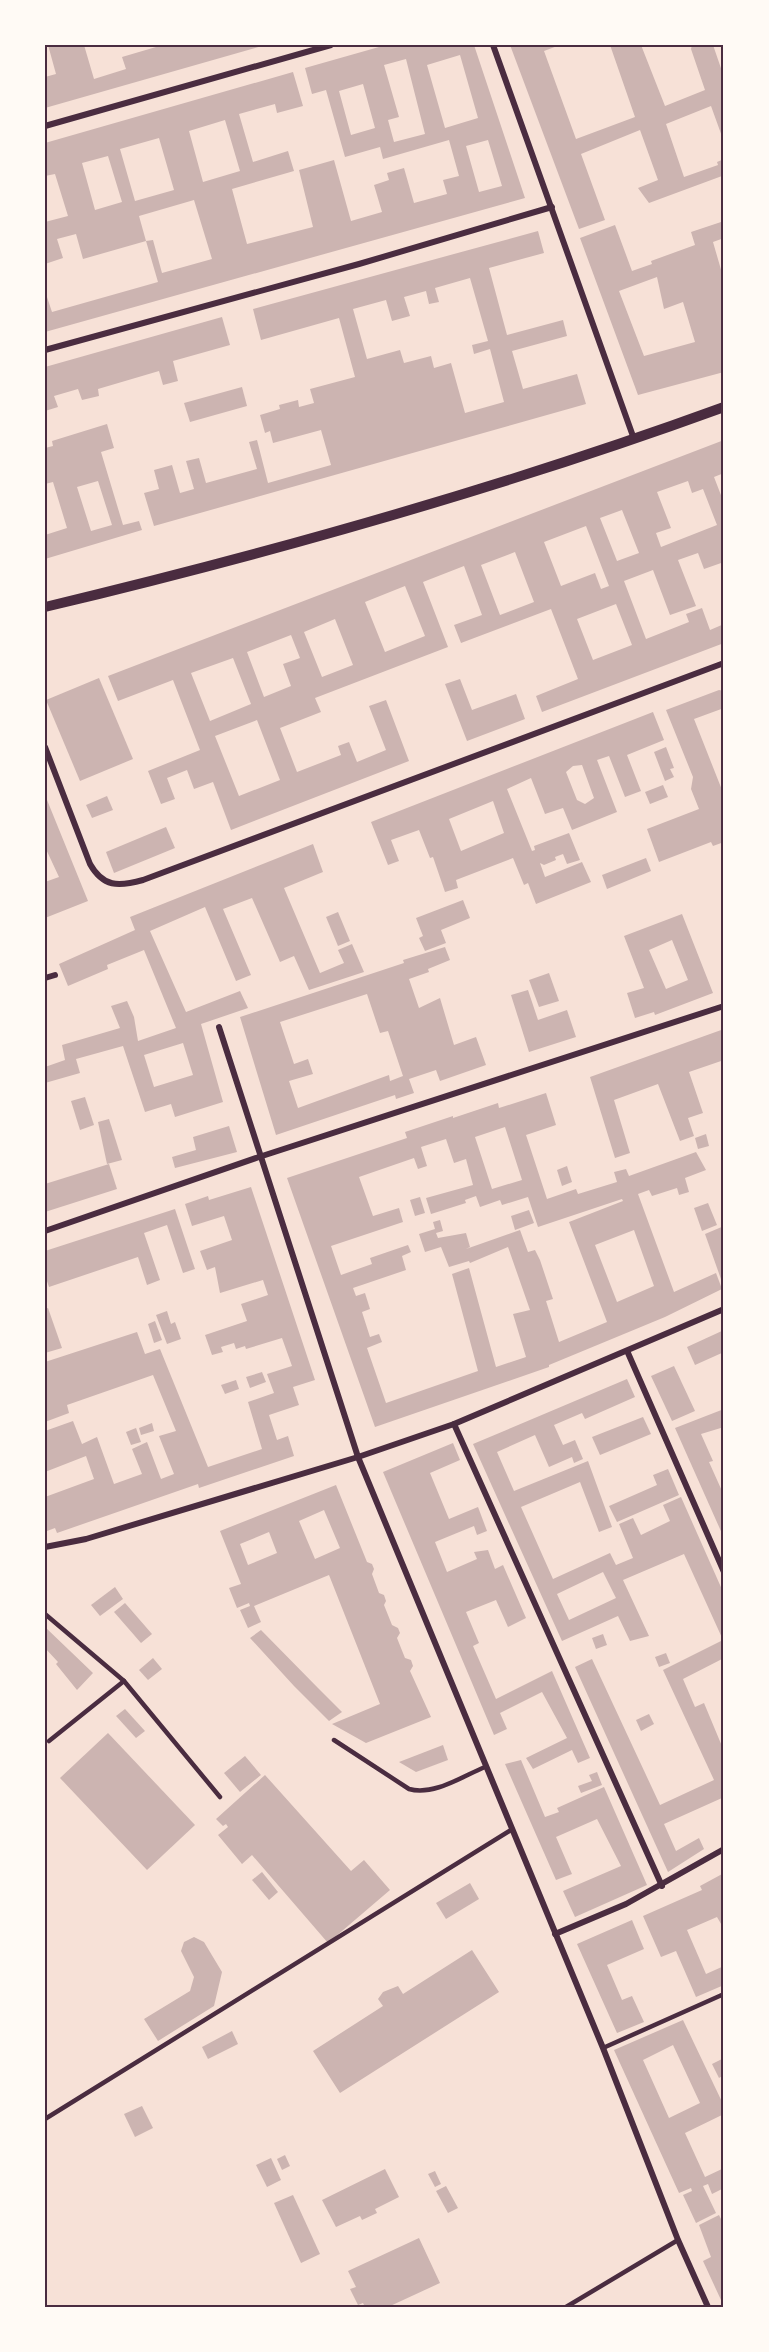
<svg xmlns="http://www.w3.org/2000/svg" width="769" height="2352" font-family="'PT Sans',sans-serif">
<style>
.building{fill:#ccb4b1;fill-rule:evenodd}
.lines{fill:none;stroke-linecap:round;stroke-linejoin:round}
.service{stroke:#4a2c40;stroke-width:4.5}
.minor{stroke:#4a2c40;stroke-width:6}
.tertiary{stroke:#4a2c40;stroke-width:10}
.neatline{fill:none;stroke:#4a2c40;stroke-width:2}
</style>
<rect width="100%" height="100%" fill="#f7e1d7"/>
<g class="building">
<path d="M48,45H84L94,79L126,69L122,57L156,47V45L262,46L45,108V77L56,74Z"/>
<path d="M386,45H474L525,198L45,332V291L52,312L158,282L146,241L153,240L162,273L212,259L194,200L139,216L146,241L83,259L76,234L57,239L63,258L45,264V222L68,216L55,174L45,176V143L293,72L303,106L277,113L275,104L239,114L253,162L288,151L294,171L232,189L247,244L313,227L299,170L334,160L351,221L382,212L374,185L389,180L387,173L404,168L414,203L447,194L443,180L459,176L449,140L383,159L380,147L345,157L326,90L312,94L305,68ZM460,55L478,118L445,128L427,65ZM406,59L425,134L394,142L388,120L399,117L384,65ZM363,84L375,128L351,135L339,91ZM225,120L240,171L203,182L189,131ZM159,138L174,190L135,201L120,149ZM488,140L502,186L479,192L466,146ZM108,156L122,202L95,210L82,163Z"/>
<path d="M510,45H560L544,51L576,139L635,117L610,45H641L665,106L705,90L691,49L692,45H713L724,77V142L711,106L666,124L684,177L718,165L717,162L724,159V180L722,176L649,203L638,188L658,180L640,130L581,154L605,220L579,229Z"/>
<path d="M724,221V238L713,242L724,280V372L638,395L580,238L615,225L632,271L652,264L651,261L695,245L691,232ZM657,277L664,309L683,302L695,342L644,356L619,291Z"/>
<path d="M538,231L544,253L489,268L507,335L563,320L567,336L512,351L523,389L577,374L586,404L154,526L144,493L159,489L154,470L172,465L180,493L194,489L186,461L199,458L206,483L257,469L249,442L257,440L268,483L331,465L321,430L273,443L270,431L265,433L260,415L280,409L279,405L298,400L299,407L314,403L310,389L355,377L339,318L261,340L253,309ZM470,278L488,341L472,345L474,354L490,349L504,402L465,413L451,363L434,368L431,356L404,363L400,350L367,359L353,309L386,300L392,321L410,316L404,297L426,291L429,304L439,302L435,288Z"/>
<path d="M222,317L230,345L173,361L178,381L163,385L159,371L98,389L99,396L82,400L78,389L54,396L58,407L45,411V367Z"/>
<path d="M242,387L247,406L190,422L184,403Z"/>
<path d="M107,424L114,448L101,452L123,525L139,521L142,530L45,559V535L67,528L53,482L45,484V448L53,446L52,441ZM98,481L112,525L91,531L77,487Z"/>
<path d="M724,440V473L714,477L724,503V562L704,569L698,553L678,560L696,606L670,615L653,570L624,581L646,639L689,622L686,614L702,608L710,630L724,624V643L542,712L536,696L578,679L551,609L461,643L454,625L482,615L464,566L423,582L448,647L315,698L321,712L280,728L297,772L341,755L338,746L349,742L357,762L386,750L369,706L386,700L409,761L231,830L213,782L194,789L187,770L167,778L175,799L161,804L148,771L200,750L173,680L118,701L108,676ZM688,481L692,493L703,489L717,525L661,547L656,533L671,528L657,492ZM622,510L639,553L617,561L600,518ZM586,526L609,586L601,589L595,573L561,586L544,542ZM515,552L534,602L500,615L481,565ZM405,586L425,636L385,652L365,602ZM616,604L632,645L593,660L577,619ZM335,619L353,665L322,677L304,632ZM291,635L300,658L283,664L291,686L264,697L247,652ZM233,658L251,704L210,721L191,673ZM257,720L280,780L239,796L215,736Z"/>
<path d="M99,678L133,759L80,781L46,700Z"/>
<path d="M460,679L472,710L516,694L525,719L467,741L445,684Z"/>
<path d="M719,690L724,691V708L694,719L724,795V842L713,846L711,842L659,862L647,829L699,809L691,789L693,777L666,710Z"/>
<path d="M653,712L664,740L627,755L641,791L625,797L609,756L597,760L617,812L572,830L563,808L545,814L531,778L507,789L532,851L535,850L534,846L569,833L580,860L567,864L563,854L555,857L556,860L544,865L540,863L545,877L582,862L591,882L536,904L528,883L524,885L513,858L456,880L458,888L445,892L433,857L430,858L419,830L391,840L399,861L388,865L371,822ZM582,765L594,798L585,804L577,800L566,772L573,766ZM493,801L504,833L461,851L449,819Z"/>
<path d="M666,747L674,768L670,769L674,777L665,781L654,752Z"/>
<path d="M663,785L668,797L650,804L645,792Z"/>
<path d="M45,795L88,901L45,918V882L59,877L45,847Z"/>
<path d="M107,796L113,810L92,818L86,805Z"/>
<path d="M166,827L175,848L114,873L106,852Z"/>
<path d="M313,844L323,872L284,888L320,973L344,963L338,950L352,944L364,972L309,990L294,956L280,962L252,898L223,909L251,975L236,981L205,907L150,931L186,1012L240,991L248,1008L201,1024L223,1102L175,1117L171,1104L145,1112L123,1046L76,1059L80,1073L45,1083V1067L65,1060L62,1045L120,1028L111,1006L127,1001L134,1017L138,1041L176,1028L144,950L107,965L108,969L68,986L59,964L135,930L130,917ZM183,1043L193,1075L154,1087L144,1055Z"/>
<path d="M646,858L651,871L607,889L602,875Z"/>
<path d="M463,900L470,918L441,930L446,943L425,951L419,938L423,936L416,918Z"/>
<path d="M338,912L350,941L338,946L326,917Z"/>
<path d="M682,914L713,993L655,1015L654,1012L635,1018L627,993L644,988L624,936ZM672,940L688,980L666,989L649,950Z"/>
<path d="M445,947L450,960L428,969L429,972L409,979L419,1008L440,998L454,1045L476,1037L486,1065L440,1081L436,1070L409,1079L414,1093L396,1099L395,1095L276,1135L240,1017L404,963L403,960ZM367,994L380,1033L388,1031L403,1076L390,1081L389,1075L298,1108L289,1081L313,1074L308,1059L294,1064L280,1022Z"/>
<path d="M549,973L559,1001L539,1007L529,980Z"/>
<path d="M528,990L538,1020L567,1010L576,1037L529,1052L511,995Z"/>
<path d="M724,1029V1060L689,1072L703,1113L688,1118L694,1136L680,1141L658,1084L614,1100L630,1153L615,1158L590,1077Z"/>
<path d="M546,1093L556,1125L526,1135L547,1199L576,1189L578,1194L617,1182L614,1172L626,1169L629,1176L696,1152L706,1170L685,1178L689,1192L679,1195L677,1188L652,1196L649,1190L638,1194L674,1292L716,1273L722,1289L665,1317L549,1365V1367L375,1427L287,1178L407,1138L405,1132L453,1116V1118L498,1103L499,1108ZM505,1127L522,1180L492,1189L475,1137ZM446,1139L454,1163L466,1159L473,1185L426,1198L431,1214L466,1203L465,1200L476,1196L480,1207L500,1200L502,1205L528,1197L538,1227L622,1199L623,1201L569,1222L607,1322L559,1342L546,1301L553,1299L540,1260L535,1250L528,1252L520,1230L466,1249L470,1247L466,1233L438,1238L436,1233L443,1231L440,1220L433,1222L435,1229L419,1234L425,1252L441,1247L449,1267L469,1261L470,1263L508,1247L530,1310L513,1314L526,1357L496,1367L469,1268L452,1274L478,1371L386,1403L367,1348L382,1342L379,1334L370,1337L362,1312L370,1309L365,1293L356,1296L353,1288L406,1270L402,1256L411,1252L408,1245L370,1258L372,1264L341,1275L331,1246L403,1222L399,1208L373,1216L359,1177L414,1158L418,1169L427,1166L421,1147ZM634,1230L654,1286L617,1302L595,1245Z"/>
<path d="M85,1097L94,1125L80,1130L71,1101Z"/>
<path d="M109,1119L122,1160L107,1164L98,1122Z"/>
<path d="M229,1126L237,1152L175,1168L172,1157L196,1150L193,1137Z"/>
<path d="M706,1134L709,1146L698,1149L695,1138Z"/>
<path d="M109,1164L117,1189L45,1212V1184Z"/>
<path d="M567,1166L572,1182L562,1186L557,1170Z"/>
<path d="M251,1187L315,1380L293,1387L299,1405L269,1415L277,1440L288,1436L294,1456L199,1488L198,1484L57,1533L55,1528L47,1531L45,1497L94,1479L86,1456L45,1472V1431L73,1421L82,1444L97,1437L114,1484L142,1474L132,1449L147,1442L161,1479L174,1474L159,1436L176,1431L153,1375L67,1405L69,1413L45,1422V1362L137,1332L145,1354L160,1349L208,1467L262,1449L248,1402L274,1393L267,1374L292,1366L282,1338L246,1349L245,1346L236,1349L234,1343L221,1347L223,1352L212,1355L205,1335L247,1321L241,1304L268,1295L263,1280L220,1293L215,1267L207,1270L200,1251L232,1240L224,1216L192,1226L185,1204L208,1196L209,1200Z"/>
<path d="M420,1197L425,1213L415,1216L410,1200Z"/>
<path d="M708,1203L717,1225L702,1231L694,1208Z"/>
<path d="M175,1209L195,1269L183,1273L167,1225L144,1233L160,1280L147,1285L138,1257L49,1287L45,1275V1251Z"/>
<path d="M529,1210L534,1223L515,1230L511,1216Z"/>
<path d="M724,1226V1281L722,1282L705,1234Z"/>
<path d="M48,1308L62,1348L45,1353V1309Z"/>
<path d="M167,1311L171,1324L175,1322L181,1339L167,1344L156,1315Z"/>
<path d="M155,1321L162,1340L154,1343L148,1324Z"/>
<path d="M724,1330V1352L695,1365L687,1347Z"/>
<path d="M674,1366L695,1411L672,1421L651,1376Z"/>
<path d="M262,1372L266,1382L250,1388L246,1377Z"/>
<path d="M627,1379L635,1397L585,1419L582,1413L554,1425L563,1445L575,1440L583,1459L574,1463L572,1457L549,1467L535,1435L497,1452L514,1491L588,1461L612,1527L599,1532L580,1482L521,1507L553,1579L610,1553L616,1565L633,1558L619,1524L633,1518L641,1535L670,1521L663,1505L681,1497L724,1594V1658L683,1679L695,1707L704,1703L724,1751V1803L722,1798L664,1824L676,1851L699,1838L704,1849L668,1872L575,1667L592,1659L660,1805L714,1780L663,1670L723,1640L684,1554L623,1580L649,1636L630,1641L618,1616L562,1641L473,1444ZM603,1572L616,1598L569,1620L557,1594Z"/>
<path d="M236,1380L239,1389L225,1394L221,1385Z"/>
<path d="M724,1409V1427L701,1434L713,1461L709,1462L722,1491L724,1490V1538L675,1428Z"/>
<path d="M643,1417L651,1434L600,1455L592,1437Z"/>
<path d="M152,1423L154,1431L141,1435L139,1428Z"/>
<path d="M136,1428L141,1442L131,1445L126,1432Z"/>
<path d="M453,1443L460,1460L430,1473L449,1519L478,1507L487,1531L477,1535L474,1526L435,1542L447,1572L477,1559L474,1552L488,1550L495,1569L503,1565L526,1618L508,1627L496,1600L466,1612L479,1643L473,1646L496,1699L552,1671L590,1758L578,1763L572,1750L533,1769L526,1758L567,1738L542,1692L500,1713L507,1729L494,1735L383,1472Z"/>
<path d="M668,1469L679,1495L617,1522L609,1506L657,1485L653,1475Z"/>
<path d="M336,1485L367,1562L372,1564L374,1569L372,1574L379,1593L384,1595L386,1601L384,1605L392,1625L398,1628L400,1633L397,1638L405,1658L411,1660L413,1666L410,1671L431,1717L366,1743L332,1724L380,1704L329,1575L254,1606L261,1622L248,1628L240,1610L250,1606L249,1603L237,1608L229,1588L241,1584L220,1531ZM324,1510L340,1548L315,1559L299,1521ZM269,1532L277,1553L248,1565L240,1544Z"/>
<path d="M115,1587L123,1599L100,1616L91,1605Z"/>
<path d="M125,1603L152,1634L141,1643L114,1612Z"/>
<path d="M45,1627L93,1673L77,1690L56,1664L58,1662L45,1648Z"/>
<path d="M261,1630L318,1688L342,1712L329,1721L294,1686L250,1638Z"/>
<path d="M603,1634L607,1645L596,1649L592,1638Z"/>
<path d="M666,1653L670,1663L659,1667L655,1657Z"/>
<path d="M153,1658L162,1669L148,1680L139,1670Z"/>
<path d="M125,1709L145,1731L136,1738L116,1716Z"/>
<path d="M649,1714L654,1724L641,1731L636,1720Z"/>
<path d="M108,1733L195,1825L147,1870L60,1778Z"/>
<path d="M443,1745L448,1760L416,1772L399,1762Z"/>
<path d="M245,1756L261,1775L240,1792L224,1773Z"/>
<path d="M521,1760L545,1817L559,1812L557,1808L604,1787L647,1885L575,1917L563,1891L621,1866L597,1819L556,1837L572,1874L556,1880L505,1764Z"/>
<path d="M597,1772L602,1785L581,1793L578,1786L592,1781L589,1775Z"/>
<path d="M265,1775L351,1871L364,1860L390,1890L328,1943L252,1855L242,1864L218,1835L228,1827L226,1824L223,1826L216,1819Z"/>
<path d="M262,1872L278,1892L269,1900L252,1880Z"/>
<path d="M724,1873V1929L717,1917L687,1930L706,1974L724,1966V1985L696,1997L676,1951L661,1957L643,1916L702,1890L700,1886Z"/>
<path d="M470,1883L479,1899L446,1919L436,1903Z"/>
<path d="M632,1920L644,1949L607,1965L622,2000L632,1996L644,2022L617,2033L577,1944Z"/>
<path d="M194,1937L204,1942L222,1972L214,2006L158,2041L144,2019L190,1991L194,1977L181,1951L184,1942Z"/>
<path d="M472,1950L499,1992L340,2093L313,2051L383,2006L378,1999L383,1992L398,1986L403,1994Z"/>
<path d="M683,2020L724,2106V2114L685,2133L705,2177L724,2168V2188L712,2194L708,2184L703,2186L716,2213L696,2223L683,2195L692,2191L691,2188L679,2193L614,2050ZM673,2045L700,2103L669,2118L643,2060Z"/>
<path d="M232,2031L238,2044L208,2059L202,2047Z"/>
<path d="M724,2058V2075L719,2078L712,2064Z"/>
<path d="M142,2106L153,2128L135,2137L124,2114Z"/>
<path d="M285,2155L290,2166L282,2170L277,2159Z"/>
<path d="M271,2158L281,2180L267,2187L256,2165Z"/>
<path d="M385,2169L399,2197L375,2209L377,2213L362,2220L360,2216L336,2227L322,2200Z"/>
<path d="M435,2171L441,2184L435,2187L428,2174Z"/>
<path d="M446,2186L458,2208L448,2213L436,2191Z"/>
<path d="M293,2195L320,2254L301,2263L274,2203Z"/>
<path d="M719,2215L724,2225V2299L721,2300L703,2261L711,2257L699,2225Z"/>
<path d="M419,2238L440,2283L388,2307H365L363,2303L358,2305L350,2289L356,2287L348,2271Z"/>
</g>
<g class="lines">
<g class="service">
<path d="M45,1614L124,1681L220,1797"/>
<path d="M334,1740L409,1789C434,1796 463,1776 485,1767"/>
<path d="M49,1741L124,1681"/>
<path d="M603,2048L724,1994"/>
<path d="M45,2119L511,1830"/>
<path d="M566,2307L678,2240"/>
</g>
<g class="minor">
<path d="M493,45L634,439"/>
<path d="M45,126L331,45"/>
<path d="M45,350L359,264L552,207"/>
<path d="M45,747L90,864C103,887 118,887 143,880L724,663"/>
<path d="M45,978L55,975"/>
<path d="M219,1027L358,1457L603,2048L678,2240L708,2307"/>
<path d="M45,1231L259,1157L724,1006"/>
<path d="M628,1353L724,1572"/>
<path d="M454,1424L662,1886"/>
<path d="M45,1547L86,1539L358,1457L454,1424L724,1309"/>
<path d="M555,1934L626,1904L724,1849"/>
</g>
<path class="tertiary" d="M45,607C275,552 502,488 724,407"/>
</g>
<rect width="769" height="2352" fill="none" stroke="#fffaf5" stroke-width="93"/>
<rect x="46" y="46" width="676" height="2260" class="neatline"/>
</svg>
